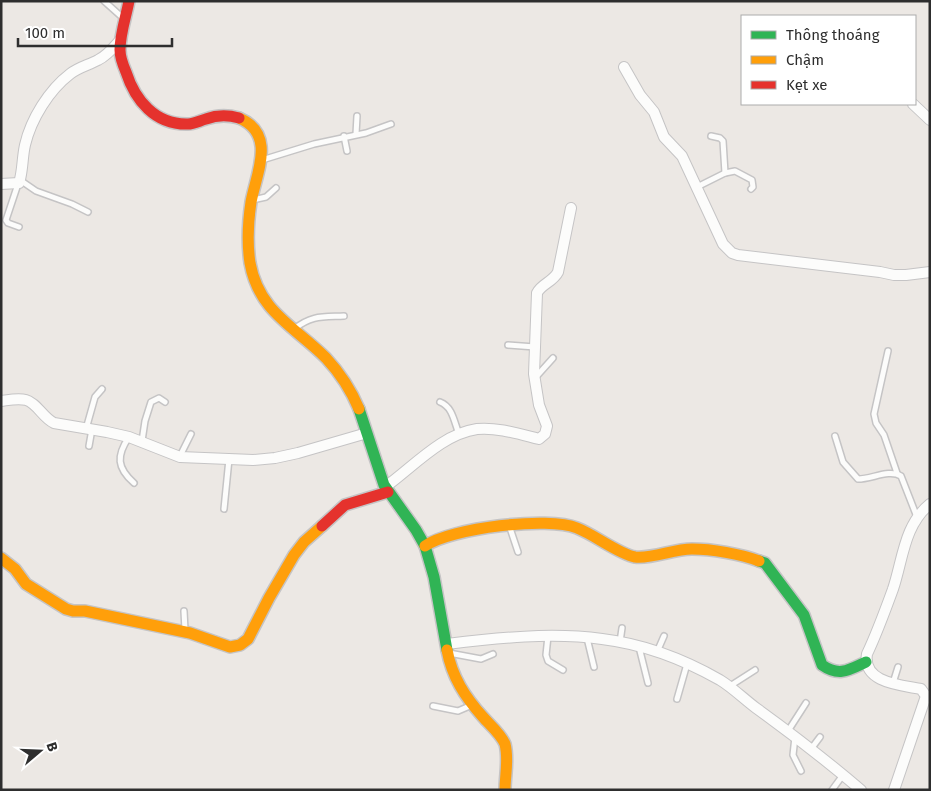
<svg xmlns="http://www.w3.org/2000/svg" width="931" height="791" font-family="'Fira Sans',sans-serif">
<style>
.lines{fill:none;stroke-linecap:round;stroke-linejoin:round}
.lane-casing{stroke:#c5c4c5;stroke-width:8}
.street-casing{stroke:#c5c4c5;stroke-width:12}
.fast-casing{stroke:#c5c4c5;stroke-width:14}
.slow-casing{stroke:#c5c4c5;stroke-width:14}
.jam-casing{stroke:#c5c4c5;stroke-width:14}
.lane{stroke:#fcfcfb;stroke-width:5}
.street{stroke:#fcfcfb;stroke-width:10}
.fast{stroke:#30b455;stroke-width:11}
.slow{stroke:#ff9f0a;stroke-width:11}
.jam{stroke:#e5322d;stroke-width:11}
</style>
<rect width="100%" height="100%" fill="#ece8e4"/>
<g class="lines">
<defs>
<g id="lane">
<path d="M104,1L123,18"/>
<path d="M356,134L357,116"/>
<path d="M344,136L347,151"/>
<path d="M711,136L720,138L723,141L725,173"/>
<path d="M262,160L314,144L366,133L391,124"/>
<path d="M20,180L36,191L72,204L88,212"/>
<path d="M18,184L6,220L8,223L19,227"/>
<path d="M697,187L725,173L735,171L752,180L753,187L751,189"/>
<path d="M253,200L266,197L276,188"/>
<path d="M294,329C312,315 322,317 344,316"/>
<path d="M508,345L535,347"/>
<path d="M888,351L874,414L876,423L884,435L897,473"/>
<path d="M535,378L553,358"/>
<path d="M440,402C453,407 454,422 459,434"/>
<path d="M86,429L95,397L102,389"/>
<path d="M835,436L843,462L858,479C872,479 889,469 901,476L917,517"/>
<path d="M129,437C116,456 117,468 134,483"/>
<path d="M142,441L145,421L151,402L159,398L165,402"/>
<path d="M89,446L92,429"/>
<path d="M180,456L191,434"/>
<path d="M224,509L229,459"/>
<path d="M509,525L518,552"/>
<path d="M184,611L185,630"/>
<path d="M548,636L546,655L548,661L563,670"/>
<path d="M587,638L594,667"/>
<path d="M620,642L622,628"/>
<path d="M639,647L648,683"/>
<path d="M657,652L664,636"/>
<path d="M449,653L481,659L493,654"/>
<path d="M893,683L898,667"/>
<path d="M730,686L755,670"/>
<path d="M677,699L687,664"/>
<path d="M433,706L458,711L472,705"/>
<path d="M788,731L806,703"/>
<path d="M795,737L793,755L801,771"/>
<path d="M811,749L820,737"/>
<path d="M832,790L843,775"/>
</g>
<g id="street">
<path d="M624,67L640,95L654,112L664,137L682,156L723,244L732,253L738,255L880,272L894,275H906L930,272"/>
<path d="M913,104L930,120"/>
<path d="M1,184L19,183C23,171 22,158 25,145C31,119 49,90 70,74C79,67 89,65 98,60C108,55 114,47 121,39"/>
<path d="M1,401C9,400 18,398 26,400C37,403 43,418 54,423L107,432L129,437L180,457L253,460L275,458L298,453L367,433"/>
<path d="M385,487C413,467 442,434 477,429C497,427 519,434 539,439L545,434L547,426L539,405L534,374L537,293C541,284 553,282 558,272L571,208"/>
<path d="M447,644C498,638 551,632 602,639C643,644 685,660 720,680C733,688 744,699 756,708C792,734 827,761 861,790"/>
<path d="M894,790L926,696L921,689C901,685 862,683 867,654C877,633 885,611 893,589C903,559 904,525 930,504"/>
</g>
<g id="fast">
<path d="M359,409L384,485L416,530L425,546L434,577L447,650"/>
<path d="M759,561L765,563L804,615L822,665C839,677 849,670 866,662"/>
</g>
<g id="slow">
<path d="M239,118C277,134 256,174 251,202C248,222 247,243 250,263C259,312 294,326 326,358C340,373 351,390 359,409"/>
<path d="M425,546C451,528 548,516 577,528C595,535 619,554 635,557C653,559 673,549 692,549C711,549 741,554 759,561"/>
<path d="M1,558L15,569L26,584L66,609L73,611H85L190,633L230,647L240,645L248,639L269,598L294,555L304,542L322,526"/>
<path d="M447,650C452,677 465,697 483,717C490,725 501,734 505,744C509,759 505,775 505,790"/>
</g>
<g id="jam">
<path d="M129,1C126,17 120,34 120,50C120,57 123,65 126,72C135,100 155,125 188,124C194,124 199,121 206,119C217,115 228,115 239,118"/>
<path d="M322,526L345,505L388,492"/>
</g>
</defs>
<use href="#lane" class="lane-casing"/>
<use href="#street" class="street-casing"/>
<use href="#fast" class="fast-casing"/>
<use href="#slow" class="slow-casing"/>
<use href="#jam" class="jam-casing"/>
<use href="#lane" class="lane"/>
<use href="#street" class="street"/>
<use href="#fast" class="fast"/>
<use href="#slow" class="slow"/>
<use href="#jam" class="jam"/>
</g>
<rect width="931" height="791" fill="none" stroke="#2e2e2e" stroke-width="5"/>
<rect x="741" y="15" width="175" height="90" fill="#ffffff" stroke="#ababab"/>
<rect x="751" y="31" width="25" height="8" fill="#30b455" stroke="#ababab"/>
<text x="786" y="40" font-size="15" fill="#2e2e2e">Thông thoáng</text>
<rect x="751" y="56" width="25" height="8" fill="#ff9f0a" stroke="#ababab"/>
<text x="786" y="65" font-size="15" fill="#2e2e2e">Chậm</text>
<rect x="751" y="81" width="25" height="8" fill="#e5322d" stroke="#ababab"/>
<text x="786" y="90" font-size="15" fill="#2e2e2e">Kẹt xe</text>
<g transform="translate(40 751) rotate(71)" stroke="#ffffff" stroke-width="4" paint-order="stroke">
<path d="M0-4L9 19L0 12L-9 19Z" fill="#2e2e2e"/>
<text y="-8" font-size="14" font-weight="bold" text-anchor="middle" fill="#2e2e2e">B</text>
</g>
<path d="M18 38v8h154v-8" fill="none" stroke="#2e2e2e" stroke-width="2.5"/>
<text x="25" y="38" font-size="15" fill="#2e2e2e" stroke="#ffffff" stroke-width="4" paint-order="stroke">100 m</text>
</svg>
